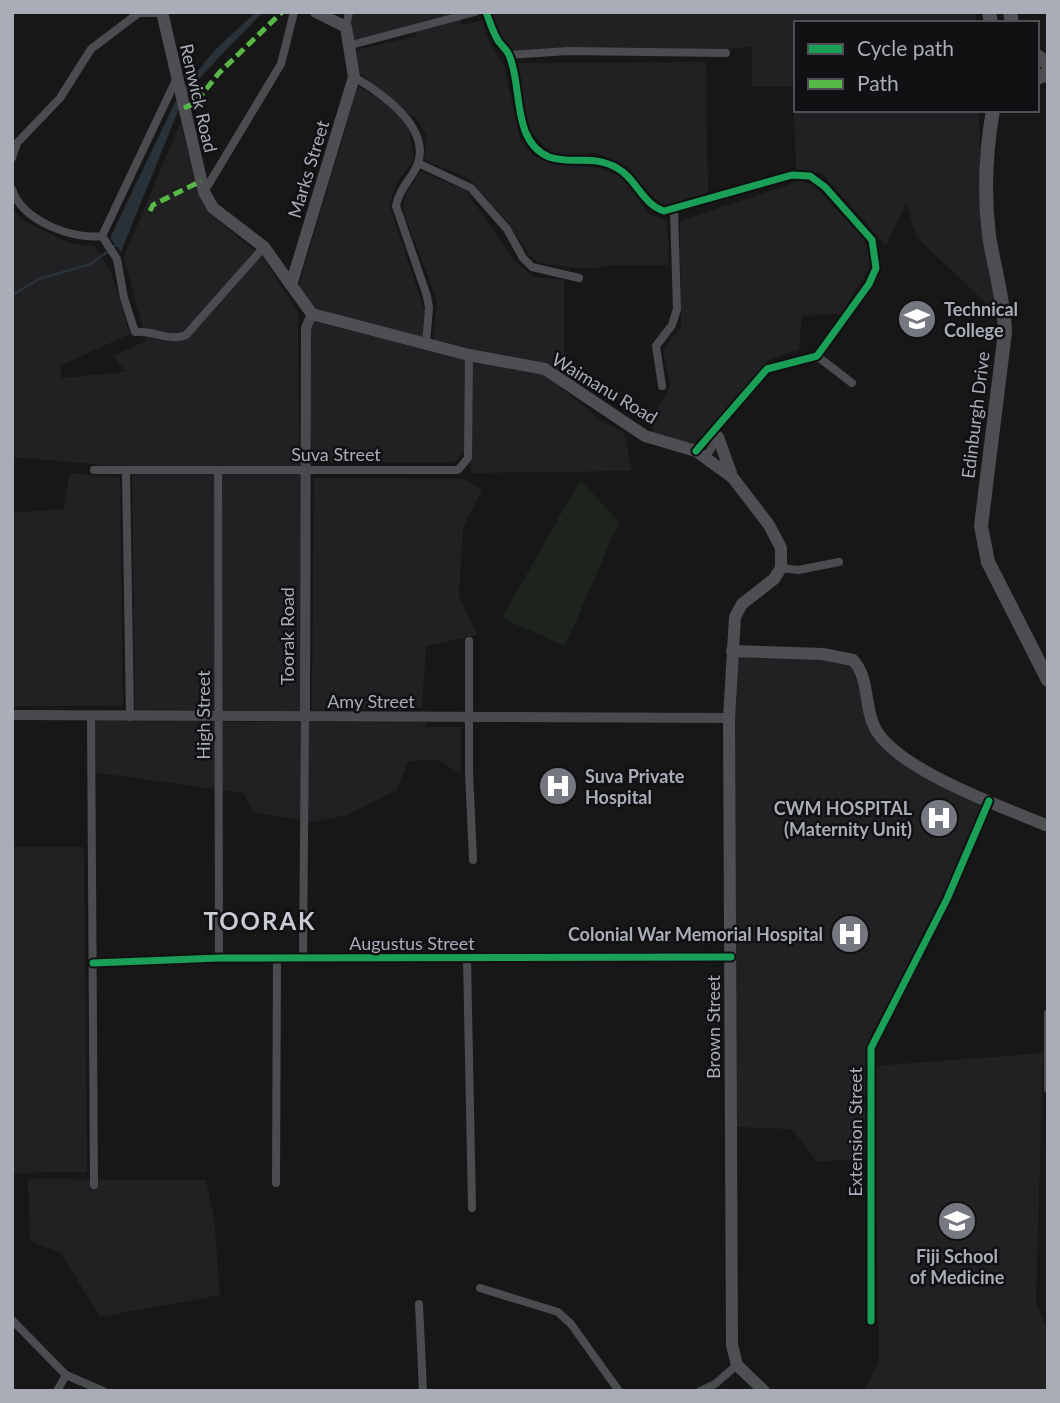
<svg xmlns="http://www.w3.org/2000/svg" width="1060" height="1403" font-family="Lato,sans-serif">
<style>
.built{fill:#212123}
.green{fill:#1d241e}
.water{fill:#2a3239}
.lines{fill:none;stroke-linecap:round;stroke-linejoin:round}
.stream{stroke:#2a3239;stroke-width:2.5}
.minor{stroke:#4b4c50;stroke-width:8}
.secondary{stroke:#4a4a4e;stroke-width:10}
.primary{stroke:#4d4f52;stroke-width:12}
.trunk{stroke:#4e4e52;stroke-width:14}
.quiet{stroke:#58b947;stroke-width:5;stroke-dasharray:10 5;stroke-linecap:butt}
.cycleway-casing{stroke:#111113;stroke-width:11}
.cycleway{stroke:#1a9f57;stroke-width:7}
.labels{text-anchor:middle;dominant-baseline:central;stroke-width:5;stroke-linejoin:round;paint-order:stroke}
.street-label{font-size:18px;fill:#a8adb8;stroke:#111113}
.poi-label{font-size:18px;font-weight:bold;fill:#a8adb8;stroke:#111113;text-anchor:start}
.district-label{font-size:24px;font-weight:bold;letter-spacing:2px;fill:#c9ccd4;stroke:#111113}
</style>
<rect width="100%" height="100%" fill="#171717"/>
<g class="built">
<path d="M352,12H470L352,42L348,26Z"/>
<path d="M491,12H976V23H796V110H979L982,228L999,315L917,238L906,203L886,246L822,173L796,170L793,86H752V47L686,52L512,55L502,40Z"/>
<path d="M459,16L462,25L482,20L487,37L504,65L520,140L533,155L551,163L599,168L622,177L649,214L667,220L669,265H615L585,269L539,263L530,256L509,224L470,179L424,160L427,137L416,117L402,111L360,73L356,50L416,36L414,30Z"/>
<path d="M706,62L708,197L665,208L638,181L629,167L597,153L562,155L550,152L531,132L514,63Z"/>
<path d="M358,86L388,104L408,123L414,159L397,182L389,204L425,312L422,340L375,330L309,306L299,285Z"/>
<path d="M180,123L200,194L209,213L264,259L298,312L299,466L127,467L12,457V208L22,220L69,243L95,246L111,271L130,334L60,366L62,378L126,372L113,356L146,341L124,257Z"/>
<path d="M421,171L465,190L514,260L534,277L564,280V381L543,366L468,356L464,453L455,462H313L307,399V337L315,318L433,343L437,300L403,211L405,195Z"/>
<path d="M799,181L814,185L864,239L872,264L841,314L802,316L799,349L767,361L699,452L651,436L654,415L670,387L663,349L681,328L680,221Z"/>
<path d="M468,360L541,371L599,419L622,432L626,438L631,471L471,473Z"/>
<path d="M302,470L300,713L135,711L132,473Z"/>
<path d="M70,473L120,478L123,706H12V513L63,509Z"/>
<path d="M314,478L464,479L482,490L463,527L459,596L477,635L426,646L422,708L312,710Z"/>
<path d="M737,650L851,662L881,745L986,799L943,899L868,1047L869,1158L817,1162L792,1129L736,1127L733,661Z"/>
<path d="M94,718L225,722H426V727H461V775L439,760L408,761L397,790L348,815L310,822L254,812L243,793L92,772Z"/>
<path d="M12,847H84L87,1172L12,1173Z"/>
<path d="M1043,1053L1036,1302L1048,1332V1391H864L879,1360L873,1066Z"/>
<path d="M28,1179L206,1180L214,1219L220,1295L100,1317L61,1253L30,1241Z"/>
</g>
<path class="green" d="M580,480L619,522L565,646L502,618Z"/>
<path class="water" d="M256,12H263L204,73L182,101L121,252L110,238L179,94L215,50Z"/>
<g class="lines">
<path class="stream" d="M12,295L39,279L91,264L115,246"/>
<g class="minor">
<path d="M486,12C490,22 493,33 499,42C502,46 507,50 509,55C523,86 511,141 549,157C571,165 593,154 617,168C636,178 642,204 664,211L792,175L810,176L825,187L872,240L876,268L869,284L817,356L767,369L696,451"/>
<path d="M139,13H162"/>
<path d="M346,27L349,12"/>
<path d="M351,45L475,12"/>
<path d="M509,55L568,51L726,53"/>
<path d="M354,77C380,92 430,126 418,163C413,178 399,188 396,206L427,296L429,308L426,344"/>
<path d="M12,158L17,143L60,98L91,49L140,12"/>
<path d="M418,163L471,188L507,229L523,258L532,267L579,278"/>
<path d="M12,189C22,221 73,240 102,236"/>
<path d="M204,192L281,64L294,12"/>
<path d="M102,236L117,259L124,298L135,332C153,330 170,342 186,335L264,247"/>
<path d="M102,236L176,80"/>
<path d="M817,356L852,383"/>
<path d="M662,386L656,346L672,325L677,309L674,210"/>
<path d="M706,457L718,437"/>
<path d="M94,470H458L468,458L469,355"/>
<path d="M218,471L219,958"/>
<path d="M126,472L130,717"/>
<path d="M781,568L798,570L839,562"/>
<path d="M469,641V772L473,860"/>
<path d="M91,717L94,1185"/>
<path d="M303,959L305,719"/>
<path d="M467,959L472,1208"/>
<path d="M93,963L219,958L731,957"/>
<path d="M1048,1089V1013"/>
<path d="M276,1183L277,958"/>
<path d="M480,1288L558,1312L571,1324L619,1391"/>
<path d="M419,1304L423,1391"/>
<path d="M12,1320L66,1375L103,1391"/>
<path d="M871,1321V1048L947,899L989,801"/>
<path d="M57,1391L66,1375"/>
<path d="M700,1391L715,1384L737,1365"/>
</g>
<g class="secondary">
<path d="M12,715L729,718"/>
<path d="M305,719L306,328L312,314"/>
</g>
<g class="primary">
<path d="M162,12L204,192L213,208L264,247L291,285"/>
<path d="M316,12L346,27L354,77L291,285L312,314L469,355L545,369L645,436L696,451L733,478L769,525L781,548V568L774,579L742,604L735,617L729,718L732,1345L737,1365L764,1391"/>
<path d="M718,437L731,473"/>
<path d="M732,651L823,654L853,660C871,680 863,708 876,730C900,771 1003,807 1048,826"/>
</g>
<g class="trunk">
<path d="M989,12L991,23"/>
<path d="M1010,12L1012,23"/>
<path d="M1037,56L1048,64"/>
<path d="M1037,78L1047,74"/>
<path d="M993,110C986,150 984,195 989,235C994,268 1004,299 1005,332L981,526L988,562L1048,680"/>
</g>
<g class="quiet">
<path d="M184,108L195,103L219,73L282,12"/>
<path d="M150,211L153,205L201,181"/>
</g>
<defs>
<g id="cycleway">
<path d="M486,12C490,22 493,33 499,42C502,46 507,50 509,55C523,86 511,141 549,157C571,165 593,154 617,168C636,178 642,204 664,211L792,175L810,176L825,187L872,240L876,268L869,284L817,356L767,369L696,451"/>
<path d="M93,963L219,958L731,957"/>
<path d="M871,1321V1048L947,899L989,801"/>
</g>
</defs>
<use href="#cycleway" class="cycleway-casing"/>
<use href="#cycleway" class="cycleway"/>
</g>
<defs>
<symbol id="university-disc" viewBox="-11 -11 22 22"><circle r="9.5" fill="#757880" stroke="#111113"/><path d="M0-5L7-2L0 1L-7-2ZM-4 1L0 2.5L4 1V4Q0 6-4 4Z" fill="#fff"/></symbol>
<symbol id="hospital-disc" viewBox="-11 -11 22 22"><circle r="9.5" fill="#757880" stroke="#111113"/><path d="M-5-5h3v3.5h4V-5h3V5h-3V1.5h-4V5h-3Z" fill="#fff"/></symbol>
</defs>
<g fill-rule="evenodd">
<use href="#university-disc" x="895" y="297" width="44" height="44"/>
<use href="#hospital-disc" x="536" y="764" width="44" height="44"/>
<use href="#hospital-disc" x="917" y="796" width="44" height="44"/>
<use href="#hospital-disc" x="828" y="912" width="44" height="44"/>
<use href="#university-disc" x="935" y="1199" width="44" height="44"/>
</g>
<g class="labels">
<g class="street-label">
<text transform="translate(199 98) rotate(77)">Renwick Road</text>
<text transform="translate(308 169) rotate(-73)">Marks Street</text>
<text transform="translate(605 388) rotate(31)">Waimanu Road</text>
<text transform="translate(975 415) rotate(-83)">Edinburgh Drive</text>
<text x="336" y="454">Suva Street</text>
<text transform="translate(287 636) rotate(-90)">Toorak Road</text>
<text x="371" y="701">Amy Street</text>
<text transform="translate(203 715) rotate(-90)">High Street</text>
<text x="412" y="943">Augustus Street</text>
<text transform="translate(713 1027) rotate(-90)">Brown Street</text>
<text transform="translate(855 1132) rotate(-90)">Extension Street</text>
</g>
<g class="poi-label">
<text x="944" y="309">Technical<tspan x="944" dy="21">College</tspan></text>
<text x="585" y="776">Suva Private<tspan x="585" dy="21">Hospital</tspan></text>
<text x="912" y="808" text-anchor="end">CWM HOSPITAL<tspan x="912" dy="21">(Maternity Unit)</tspan></text>
<text x="823" y="934" text-anchor="end">Colonial War Memorial Hospital</text>
<text x="957" y="1256" text-anchor="middle">Fiji School<tspan x="957" dy="21">of Medicine</tspan></text>
</g>
<g class="district-label">
<text x="260" y="920">TOORAK</text>
</g>
</g>
<rect width="1060" height="1403" fill="none" stroke="#a8adb8" stroke-width="28"/>
<rect x="794" y="21" width="245" height="91" fill="#111113" stroke="#4d4f55" stroke-width="2"/>
<rect x="808" y="44" width="35" height="10" fill="#1a9f57" stroke="#4d4f55" stroke-width="2"/>
<text x="857" y="56" font-size="21" fill="#a8adb8">Cycle path</text>
<rect x="808" y="79" width="35" height="10" fill="#58b947" stroke="#4d4f55" stroke-width="2"/>
<text x="857" y="91" font-size="21" fill="#a8adb8">Path</text>
</svg>
